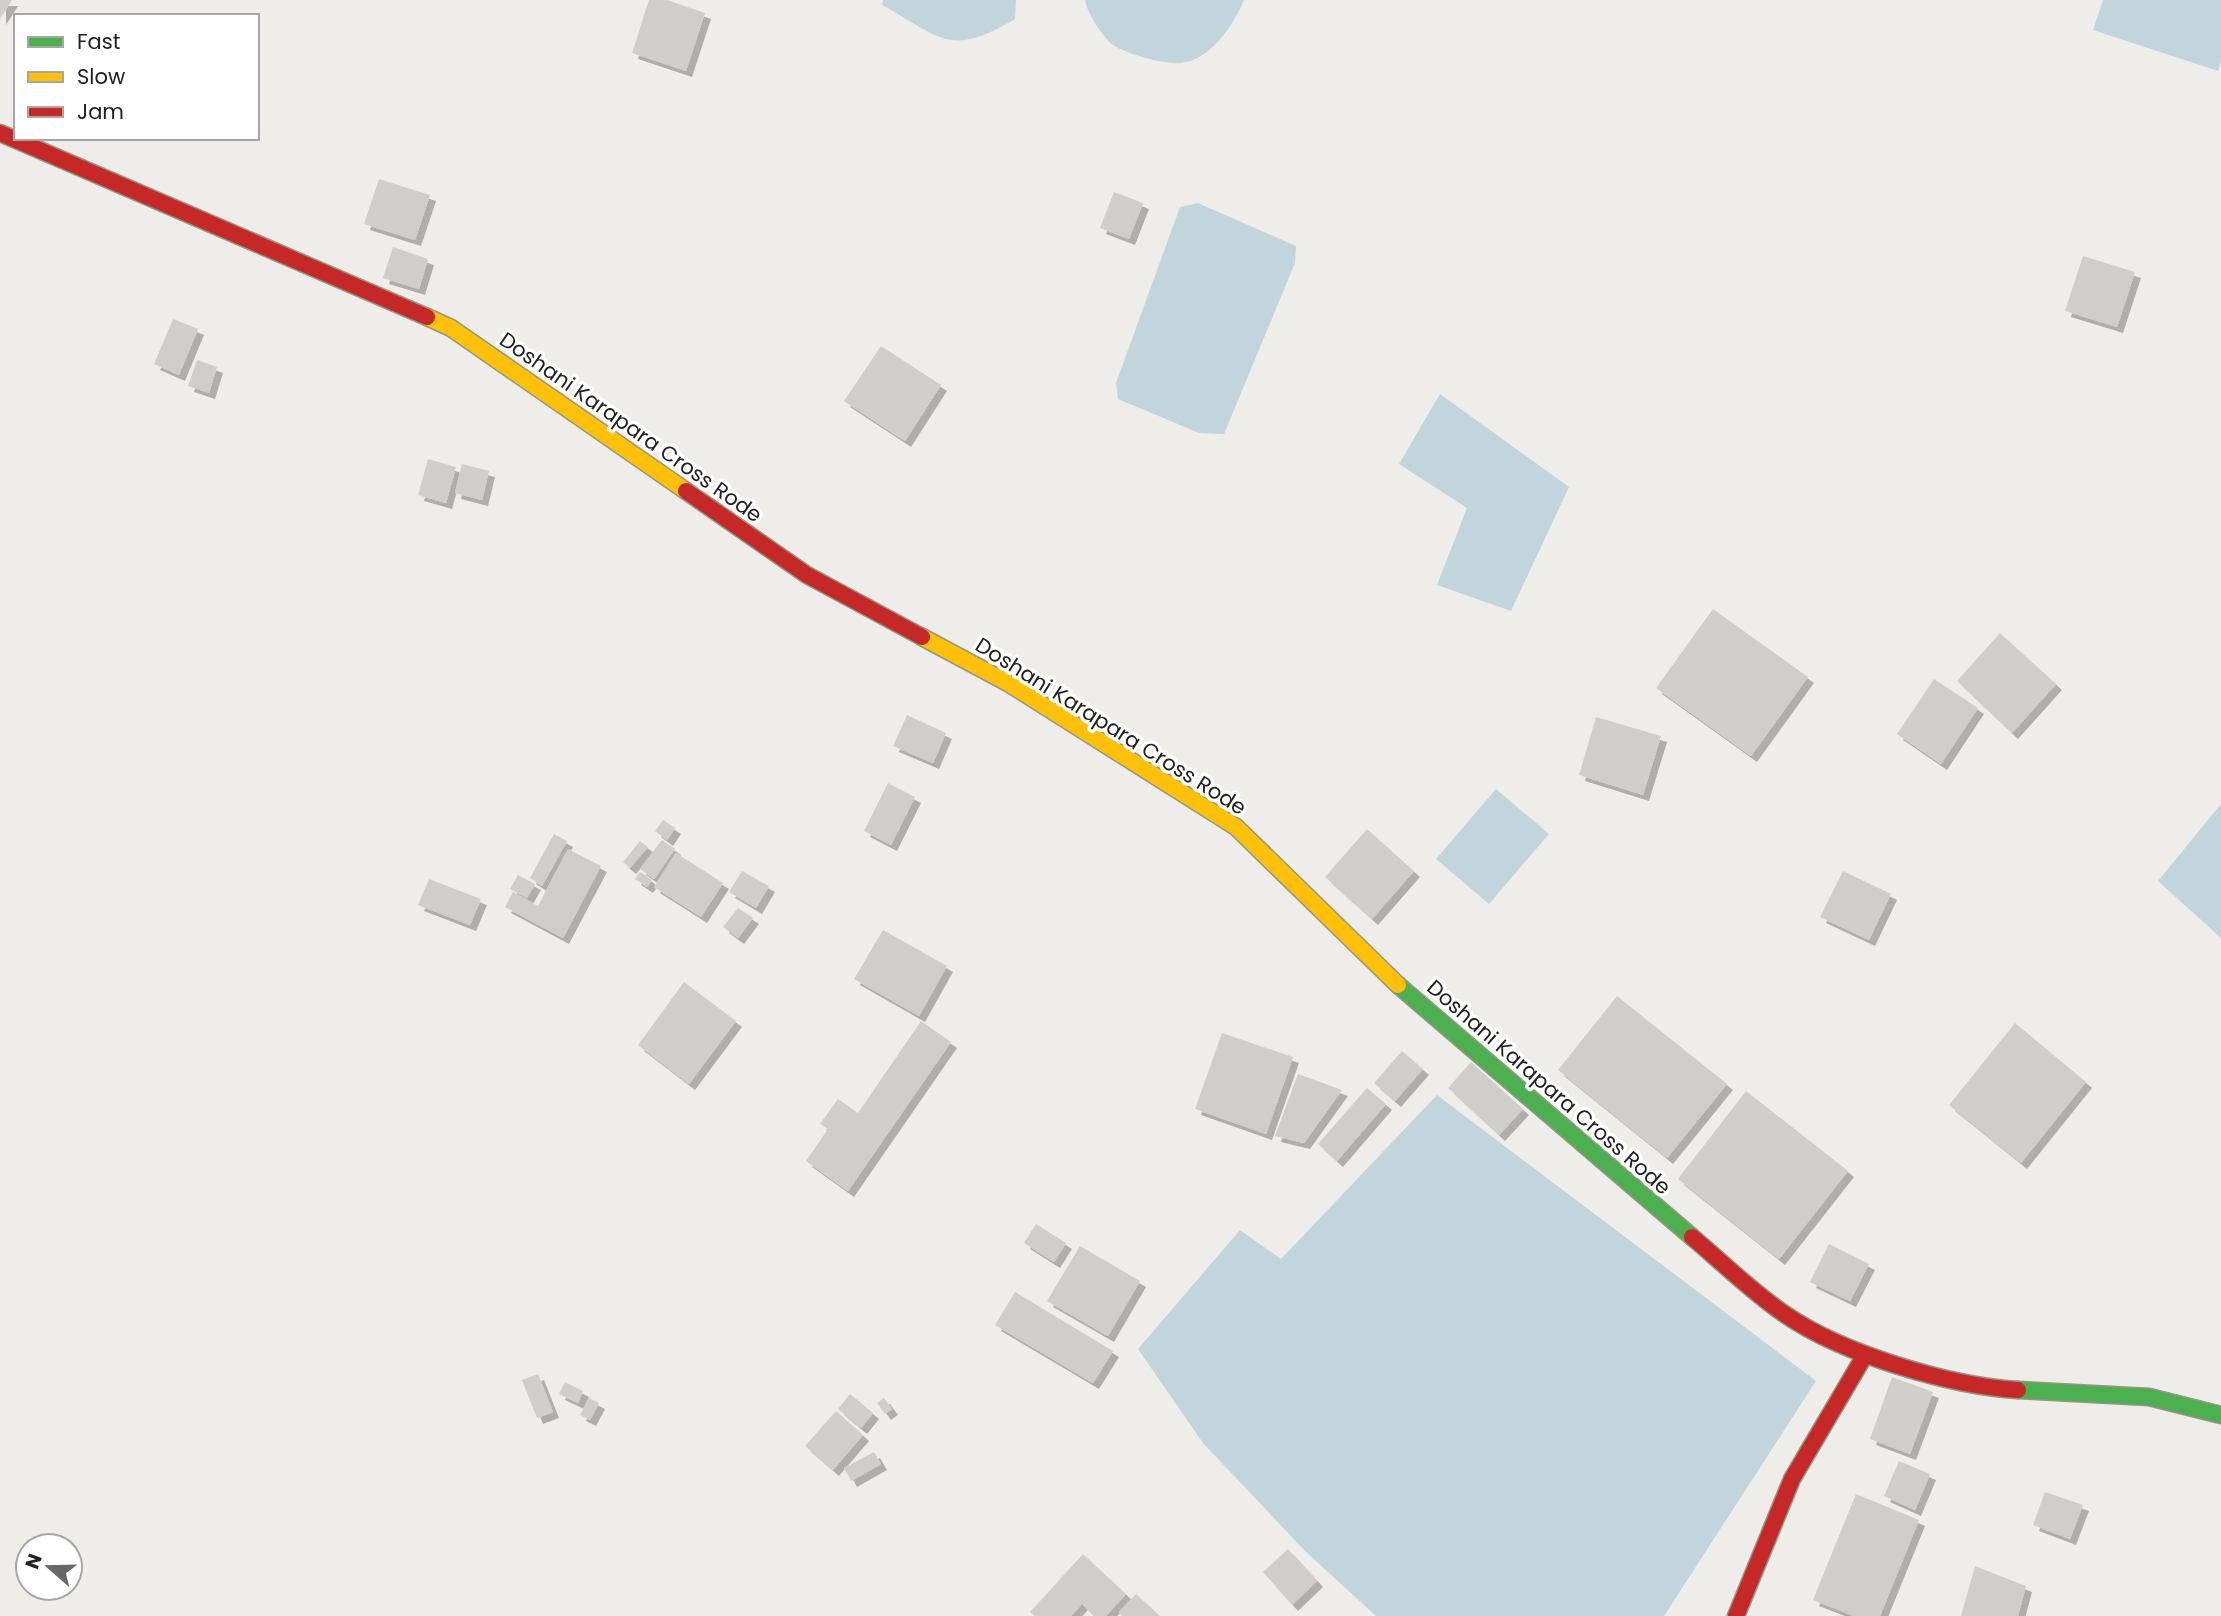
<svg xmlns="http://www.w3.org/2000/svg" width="2221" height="1616" font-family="Poppins,sans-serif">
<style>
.water{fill:#c2d5dd}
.building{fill:#d0cecb;filter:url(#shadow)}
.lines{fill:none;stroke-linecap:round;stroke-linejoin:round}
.fast-casing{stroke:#949784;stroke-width:19}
.slow-casing{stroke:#949784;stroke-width:19}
.jam-casing{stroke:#949784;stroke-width:19}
.fast{stroke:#4caf50;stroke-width:16}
.slow{stroke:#ffc107;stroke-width:16}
.jam{stroke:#c62828;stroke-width:16}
.labels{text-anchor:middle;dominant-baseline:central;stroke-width:7;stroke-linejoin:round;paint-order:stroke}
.street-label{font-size:21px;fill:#212121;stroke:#fff}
</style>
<defs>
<filter id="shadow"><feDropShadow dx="6" dy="6" stdDeviation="0" flood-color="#0004"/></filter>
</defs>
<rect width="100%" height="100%" fill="#efedea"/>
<g class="water">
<path d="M883,0H1016L1015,19C949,58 942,38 882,5Z"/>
<path d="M1085,0H1244C1234,24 1211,60 1181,63C1165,65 1127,54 1113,45C1104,39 1086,11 1085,0Z"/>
<path d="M2103,0H2221V60L2218,71L2093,30Z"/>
<path d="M1198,203L1296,246L1295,263L1224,434L1199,433L1118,399L1116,383L1180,207Z"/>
<path d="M1440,394L1569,487L1511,611L1437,585L1467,508L1399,464Z"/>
<path d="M1496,789L1549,834L1489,904L1436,859Z"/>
<path d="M2221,804V938L2158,881Z"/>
<path d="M1437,1095L1816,1381L1664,1616H1376L1306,1552L1203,1443L1138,1349L1240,1230L1281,1259Z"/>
</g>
<g class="building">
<path d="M0,0H12L0,19Z"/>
<path d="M649,0H667L705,13L686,71L632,53Z"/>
<path d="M379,179L430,195L415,240L364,224Z"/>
<path d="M1114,192L1143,203L1129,239L1100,228Z"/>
<path d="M393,247L428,259L419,289L383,278Z"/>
<path d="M2083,256L2135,272L2117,327L2065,311Z"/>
<path d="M173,319L198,329L179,375L154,364Z"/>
<path d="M881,346L941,385L905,441L844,401Z"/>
<path d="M197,360L217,367L209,393L188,386Z"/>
<path d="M428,459L456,467L446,503L418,495Z"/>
<path d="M462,464L489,471L482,500L455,493Z"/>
<path d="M1713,609L1808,677L1751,756L1656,688Z"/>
<path d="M2000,633L2056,684L2012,733L1957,681Z"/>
<path d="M1934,679L1978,708L1941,764L1897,734Z"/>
<path d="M907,715L946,733L933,763L893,746Z"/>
<path d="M1596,717L1661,736L1643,795L1579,775Z"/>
<path d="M888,783L915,797L891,845L864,831Z"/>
<path d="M663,820L675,828L667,840L655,831Z"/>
<path d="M1367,829L1414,871L1372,919L1325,877Z"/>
<path d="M554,834L567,841L542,886L530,878Z"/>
<path d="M662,840L675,849L654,879L640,869Z"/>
<path d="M640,841L648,847L630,868L623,862Z"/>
<path d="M568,849L601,866L563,938L505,907L513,892L538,906Z"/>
<path d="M676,853L723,883L701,917L654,887Z"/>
<path d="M742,871L769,886L756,908L729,892Z"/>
<path d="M1843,871L1891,894L1869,940L1820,917Z"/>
<path d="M640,872L652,880L647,887L635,879Z"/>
<path d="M518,875L535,884L527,898L510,889Z"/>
<path d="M429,879L481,899L470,925L418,905Z"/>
<path d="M738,908L753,918L738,938L723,927Z"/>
<path d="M883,930L947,966L919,1016L854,979Z"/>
<path d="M684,982L736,1021L689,1084L638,1045Z"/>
<path d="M1617,996L1727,1084L1667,1158L1558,1070Z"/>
<path d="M921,1021L951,1042L848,1191L806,1161L828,1129L820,1124L838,1099L858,1113Z"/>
<path d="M2015,1023L2086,1082L2021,1163L1949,1105Z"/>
<path d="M1222,1033L1293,1057L1266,1134L1195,1109Z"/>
<path d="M1402,1051L1423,1069L1395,1101L1374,1083Z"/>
<path d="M1471,1062L1523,1109L1499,1135L1448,1088Z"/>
<path d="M1298,1074L1342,1090L1304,1143L1275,1136Z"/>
<path d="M1367,1088L1386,1104L1337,1161L1318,1144Z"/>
<path d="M1746,1091L1848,1171L1779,1259L1678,1179Z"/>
<path d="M1036,1224L1066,1243L1054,1262L1024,1243Z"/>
<path d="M1829,1244L1869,1264L1850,1301L1810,1282Z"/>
<path d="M1080,1246L1140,1281L1108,1336L1047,1301Z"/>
<path d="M1015,1292L1113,1351L1093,1383L995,1325Z"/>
<path d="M538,1374L553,1412L537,1418L522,1380Z"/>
<path d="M1892,1377L1933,1392L1910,1454L1870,1439Z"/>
<path d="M565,1382L583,1391L578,1403L559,1394Z"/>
<path d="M850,1394L873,1413L861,1428L838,1409Z"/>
<path d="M589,1398L599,1403L590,1420L580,1415Z"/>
<path d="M884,1398L892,1409L885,1414L877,1403Z"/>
<path d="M836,1411L863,1435L833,1470L805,1446Z"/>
<path d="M874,1452L881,1464L851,1481L844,1468Z"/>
<path d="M1899,1461L1930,1474L1915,1510L1884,1496Z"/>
<path d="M2045,1492L2083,1505L2070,1539L2033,1525Z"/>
<path d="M1856,1494L1919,1520L1880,1616H1854L1813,1600Z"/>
<path d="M1288,1549L1317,1581L1292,1605L1263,1572Z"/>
<path d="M1083,1554L1126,1594L1106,1616H1094L1082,1604L1071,1616H1035L1030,1612Z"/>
<path d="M1975,1566L2026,1586L2018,1616H1961Z"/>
<path d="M1136,1594L1160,1616H1122L1119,1612Z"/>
</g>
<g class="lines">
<defs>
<g id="fast">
<path d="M1398,985L1692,1237"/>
<path d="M2018,1390L2149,1397L2221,1415"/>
</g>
<g id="slow">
<path d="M427,317L451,328L686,491"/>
<path d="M922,637L1008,683L1236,827L1398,985"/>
</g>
<g id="jam">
<path d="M0,133L427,317"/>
<path d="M686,491L807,575L922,637"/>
<path d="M1692,1237C1723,1263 1753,1293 1786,1315C1843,1354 1950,1386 2018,1390"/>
<path d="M1736,1616L1792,1479L1865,1355"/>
</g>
</defs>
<use href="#fast" class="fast-casing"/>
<use href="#slow" class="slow-casing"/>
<use href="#jam" class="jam-casing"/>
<use href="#fast" class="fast"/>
<use href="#slow" class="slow"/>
<use href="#jam" class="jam"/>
</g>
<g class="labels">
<g class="street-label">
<text transform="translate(631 427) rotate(35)">Doshani Karapara Cross Rode</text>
<text transform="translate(1111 726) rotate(32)">Doshani Karapara Cross Rode</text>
<text transform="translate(1549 1087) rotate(41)">Doshani Karapara Cross Rode</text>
</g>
</g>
<rect x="14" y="14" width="245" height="126" fill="#ffffff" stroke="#a6a6a6" stroke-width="2"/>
<rect x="28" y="37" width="35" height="10" fill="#4caf50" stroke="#a6a6a6" stroke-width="2"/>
<text x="77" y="49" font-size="21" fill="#212121">Fast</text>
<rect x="28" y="72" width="35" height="10" fill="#ffc107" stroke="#a6a6a6" stroke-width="2"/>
<text x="77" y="84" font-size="21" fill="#212121">Slow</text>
<rect x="28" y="107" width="35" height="10" fill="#c62828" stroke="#a6a6a6" stroke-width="2"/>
<text x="77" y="119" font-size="21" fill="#212121">Jam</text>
<g transform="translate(49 1567) rotate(290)"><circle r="33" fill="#ffffff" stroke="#a6a6a6" stroke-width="2"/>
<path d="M0-5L12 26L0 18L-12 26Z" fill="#696867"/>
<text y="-10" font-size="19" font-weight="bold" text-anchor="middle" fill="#212121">N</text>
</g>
</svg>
